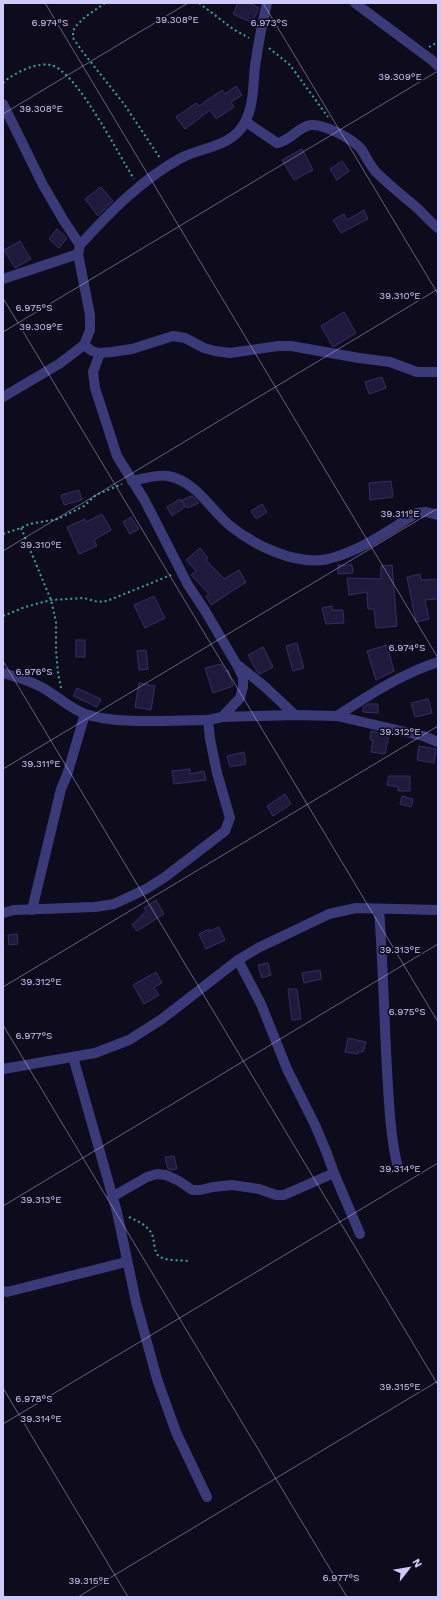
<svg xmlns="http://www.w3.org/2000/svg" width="441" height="1600" font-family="'Work Sans',sans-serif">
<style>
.building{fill:#1f193c;stroke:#362d67}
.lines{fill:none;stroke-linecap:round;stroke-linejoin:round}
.path{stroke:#33a79c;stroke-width:2;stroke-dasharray:2 3;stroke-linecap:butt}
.street{stroke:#3a3a79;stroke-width:10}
.ticks{fill:none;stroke:#cecafc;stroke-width:1;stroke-opacity:0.45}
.ticks-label{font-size:10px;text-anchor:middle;fill:#cecafc;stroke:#0e0c1c;stroke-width:3.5;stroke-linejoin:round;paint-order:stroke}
</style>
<rect width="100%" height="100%" fill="#0e0c1c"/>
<g class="building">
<path d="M238,3H249L259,8L252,23L233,14Z"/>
<path d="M236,86L242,95L231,102L234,107L216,119L210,110L185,129L176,117L196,103L199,106L222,90L225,94Z"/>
<path d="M302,149L313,170L294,180L282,160Z"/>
<path d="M342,161L349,171L337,180L330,169Z"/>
<path d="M101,187L113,201L98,216L85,199Z"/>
<path d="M364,210L368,219L341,233L333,220L344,214L347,220Z"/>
<path d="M57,229L67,238L59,248L49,239Z"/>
<path d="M20,241L31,259L15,268L4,250Z"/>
<path d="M344,312L356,333L333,347L321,326Z"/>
<path d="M382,377L386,388L369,394L365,382Z"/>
<path d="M391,481L393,497L370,500L369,483Z"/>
<path d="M79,490L82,500L64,505L61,495Z"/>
<path d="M192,496L199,503L187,508L182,500Z"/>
<path d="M180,499L185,507L172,516L167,507Z"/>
<path d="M262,504L267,512L256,519L251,511Z"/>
<path d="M102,514L111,530L94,540L97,546L79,554L67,527L85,519L86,522Z"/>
<path d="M131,517L139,529L130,534L123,522Z"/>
<path d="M200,548L208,558L206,560L224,579L239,570L246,582L211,605L206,596L209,594L191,575L196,571L186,560Z"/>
<path d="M338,565H352L353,573L338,574Z"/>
<path d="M392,565L397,626L376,628L374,609H368L367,592L349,595L347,578L381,579V566Z"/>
<path d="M420,574L421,580L438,579V599L425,600L429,619L416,622L407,577Z"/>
<path d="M154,596L165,618L145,628L134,605Z"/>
<path d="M332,606V610H343L344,623L326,624L322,608Z"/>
<rect x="76" y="640" width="9" height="17"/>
<path d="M297,643L304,668L293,671L286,646Z"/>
<path d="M387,645L394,671L376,680L367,651Z"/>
<path d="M263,647L273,667L260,674L257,672L248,655Z"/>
<path d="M146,650L148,669L139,670L137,651Z"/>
<path d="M221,664L225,671L228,670L233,686L213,693L205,668Z"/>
<path d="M139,683L155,686L151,710L135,707Z"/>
<path d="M77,688L101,699L97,707L73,696Z"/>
<path d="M428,699L432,713L415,717L411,703Z"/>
<path d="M368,704H378V713L363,712V707Z"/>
<path d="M371,731L389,735L385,754L371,752L373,740H370Z"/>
<path d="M419,746L436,749L434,763L417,760Z"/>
<path d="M244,752L246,764L230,767L227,756Z"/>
<path d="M190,769V774L204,771L206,780L174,784L172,771Z"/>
<path d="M389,776H410V791H398V787L387,785Z"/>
<path d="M285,794L291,804L273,816L267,806Z"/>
<path d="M402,796L413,799L411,807L400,804Z"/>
<path d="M156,900L164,914L137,931L132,925L146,911L144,908Z"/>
<path d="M219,927L225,940L206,949L199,934L209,929L210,931Z"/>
<path d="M17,934L18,944L9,945L8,935Z"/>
<path d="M268,963L271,975L262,978L258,965Z"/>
<path d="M320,970L321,979L304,983L302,973Z"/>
<path d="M156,972L162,983L154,987L159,995L144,1004L133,985Z"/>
<path d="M288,989H297L301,1019L292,1020Z"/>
<path d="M348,1038L366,1042L363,1052L358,1051V1054L345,1052Z"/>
<path d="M174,1156L177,1169L171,1170L168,1169L165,1157Z"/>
</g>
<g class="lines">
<g class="path">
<path d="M105,3L85,17L75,27L73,32V38L82,51L124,104L160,158"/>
<path d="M199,3L233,29L249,38"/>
<path d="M429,47L438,42"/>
<path d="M269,48L290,65L328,117"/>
<path d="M3,83C13,73 40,60 54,66C80,78 117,152 134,179"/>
<path d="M21,528L51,600L56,622V650L58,673L61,688"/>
<path d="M3,534L21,528L29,524L58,519L84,506L96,495L122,484"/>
<path d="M3,616L25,607L51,600L84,598L98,602L107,601L171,575"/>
<path d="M129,1217C137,1221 145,1224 150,1231C156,1238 152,1252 160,1257C167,1261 180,1260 188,1261"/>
</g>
<g class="street">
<path d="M355,3L433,61L438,66"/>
<path d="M3,104L43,185L64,221L80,245"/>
<path d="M246,122L277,143C291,141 297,127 311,125C325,124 353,139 362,150C367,158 370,166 377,173C389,185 403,196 416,207C424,214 430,222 438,228"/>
<path d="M3,279L78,254"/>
<path d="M84,345L92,351L100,353L112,352L132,349L173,336L185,338L204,348L215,351L230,353L278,346H291L359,358L390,362L417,372H438"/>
<path d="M100,353L93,372L95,388L117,456L145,501L188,585L204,609L237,665L243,677V687L240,698L222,717"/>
<path d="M3,397L59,364L84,345L90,330V315L78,254L80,245C109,213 142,179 181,158C202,147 233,147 245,122C254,105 253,84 255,66C258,45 262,24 267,3"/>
<path d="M132,481C143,479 157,474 168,476C195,481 209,507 228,524C253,545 296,566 328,559C361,551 389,530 417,513L426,512L438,515"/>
<path d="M239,666L264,686L295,715"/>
<path d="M3,673C20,678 37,683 51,693C63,701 72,709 85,714C117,725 173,720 208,720L222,717L295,715L337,716L423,736L438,742"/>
<path d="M337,716C369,695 401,674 438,662"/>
<path d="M379,909C383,963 384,1016 387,1070C389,1102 390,1133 397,1164"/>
<path d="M32,910L61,789L67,775L85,714"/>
<path d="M3,913L14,910L95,907L114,904L146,889L165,877L225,831L230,818L217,773L210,739L208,720"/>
<path d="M238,960L261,1004L287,1069L315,1125L326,1151L334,1173L360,1234"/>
<path d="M73,1057L117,1212L136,1302L157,1379L176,1432L207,1497"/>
<path d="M3,1069L95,1053L129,1040L162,1019L238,960L258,948L329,914L356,908L438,910"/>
<path d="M112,1197L147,1177L157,1174L166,1175L179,1181L192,1190H200L213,1187L232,1185L259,1189L276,1195H284L334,1173"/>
<path d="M3,1291L7,1292L126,1262"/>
</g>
</g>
<path class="ticks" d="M45,3L438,658M263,3L438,294M3,114L188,3M3,298L438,1022M3,332L438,71M3,551L438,289M3,661L438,1385M3,769L438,508M3,987L438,726M3,1025L347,1597M3,1206L438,944M3,1388L128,1597M3,1424L438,1163M78,1597L438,1381"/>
<g class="ticks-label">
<text x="177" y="23">39.308°E</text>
<text x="50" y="26">6.974°S</text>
<text x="269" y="26">6.973°S</text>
<text x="400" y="80">39.309°E</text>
<text x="41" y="112">39.308°E</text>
<text x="400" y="299">39.310°E</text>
<text x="34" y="311">6.975°S</text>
<text x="41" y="330">39.309°E</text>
<text x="400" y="517">39.311°E</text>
<text x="41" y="548">39.310°E</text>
<text x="407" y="651">6.974°S</text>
<text x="34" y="675">6.976°S</text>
<text x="400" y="735">39.312°E</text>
<text x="41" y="767">39.311°E</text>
<text x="400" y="953">39.313°E</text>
<text x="41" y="985">39.312°E</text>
<text x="407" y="1015">6.975°S</text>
<text x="34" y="1039">6.977°S</text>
<text x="400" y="1172">39.314°E</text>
<text x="41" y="1203">39.313°E</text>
<text x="400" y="1390">39.315°E</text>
<text x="34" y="1402">6.978°S</text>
<text x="41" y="1422">39.314°E</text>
<text x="341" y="1581">6.977°S</text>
<text x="89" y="1584">39.315°E</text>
</g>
<rect width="441" height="1600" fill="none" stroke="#cecafc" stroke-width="8"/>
<g transform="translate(409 1568) rotate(59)" stroke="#0e0c1c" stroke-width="3" paint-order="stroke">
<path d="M0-3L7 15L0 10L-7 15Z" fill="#cecafc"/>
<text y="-6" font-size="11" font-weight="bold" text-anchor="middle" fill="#cecafc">N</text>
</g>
</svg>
